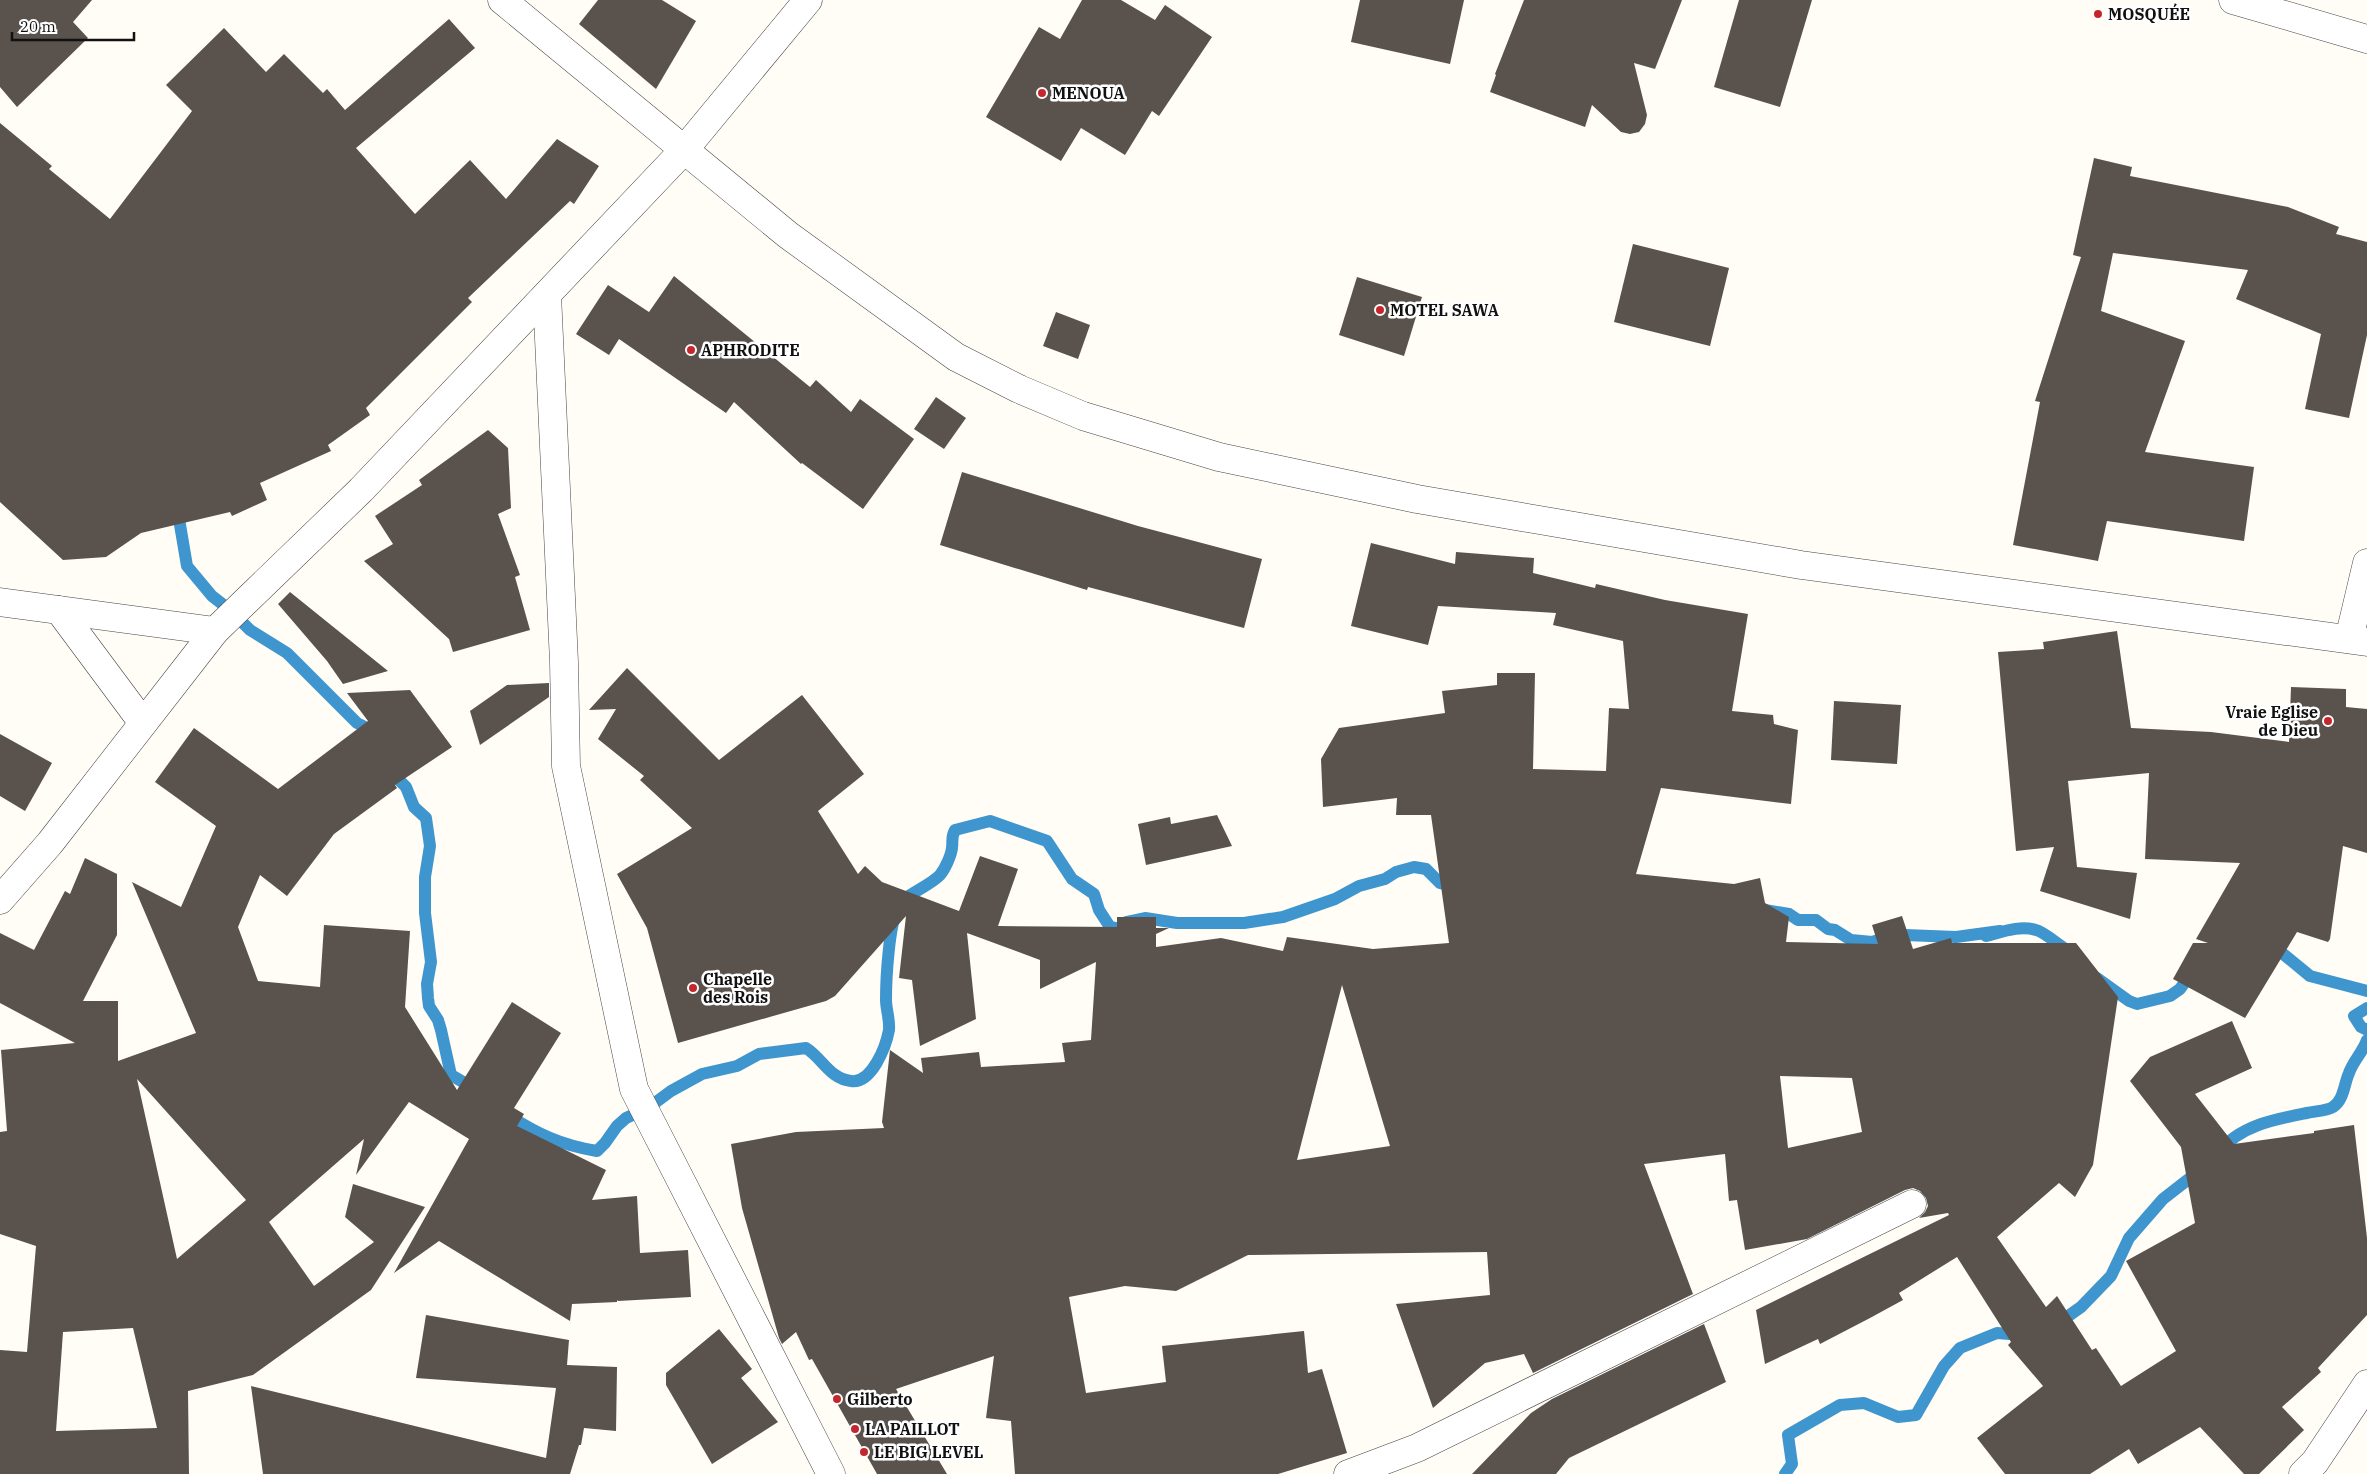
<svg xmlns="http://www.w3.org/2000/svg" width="2367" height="1474" font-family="'IBM Plex Serif',serif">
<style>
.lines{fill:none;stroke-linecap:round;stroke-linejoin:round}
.stream{stroke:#3f96cf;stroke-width:12}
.building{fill:#5a524d;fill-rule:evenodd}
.minor-casing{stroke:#444;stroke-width:29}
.minor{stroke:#fff;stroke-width:28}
.poi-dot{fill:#c4262e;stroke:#fff;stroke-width:2}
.labels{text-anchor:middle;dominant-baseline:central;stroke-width:5;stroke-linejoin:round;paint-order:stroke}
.poi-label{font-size:16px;font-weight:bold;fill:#111;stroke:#fff;text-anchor:start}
</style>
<rect width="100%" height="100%" fill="#fffdf5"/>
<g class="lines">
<g class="stream">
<path d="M177,507L187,566L212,596L230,610L250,630L287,653L357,723L363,726L370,740"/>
<path d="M390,771L406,787L414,807L426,818L430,846L425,877V913L431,962L427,984L428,998L429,1006L438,1020L441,1030L451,1075L475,1089"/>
<path d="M1765,910L1789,914L1798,920H1816L1828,929L1835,930L1851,940L1872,942L1888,937L1905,935L1956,937L2000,931L1986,936C2002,932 2020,925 2036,930C2045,932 2059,946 2069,951"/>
<path d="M2271,944L2310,976L2367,991"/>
<path d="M2097,978L2129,1001L2137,1004L2170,996L2180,989L2192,972"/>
<path d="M2367,1008L2354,1016L2361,1027L2367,1030"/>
<path d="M506,1114C538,1134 560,1145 597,1151L605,1143L617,1126L626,1118L648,1108L671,1091L702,1074L737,1066L759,1054L806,1048C822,1058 830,1079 851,1081C872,1084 886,1046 889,1030C890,1020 886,1009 886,1000C886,977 889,926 898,906C901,897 930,886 940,875C945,869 951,856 952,848C953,840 951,837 955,830L990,821L1047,841L1072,879L1094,894L1099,910L1110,927L1120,929L1126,922L1145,918L1177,923H1244L1283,917L1335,899L1359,886L1385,879L1396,872L1414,867L1426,869L1440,883L1455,887"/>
<path d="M2219,1152C2240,1125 2276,1119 2307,1113C2315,1111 2327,1111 2333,1107C2344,1100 2344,1084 2349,1073C2353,1061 2363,1052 2367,1040"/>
<path d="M2057,1324L2081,1307L2111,1276L2129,1238L2163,1199L2199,1171"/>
<path d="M1785,1474L1792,1464L1788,1435L1840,1405L1864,1403L1898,1417L1916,1415L1944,1366L1960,1348L1997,1333L2022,1335"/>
</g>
</g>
<g class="building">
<path d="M0,0H92L73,22L88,38L17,107L0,87Z"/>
<path d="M598,0H662L696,21L656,89L579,24Z"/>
<path d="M1082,0H1121L1155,20L1165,5L1212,37L1159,116L1152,111L1125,155L1081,128L1061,161L986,117L1039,27L1060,39Z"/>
<path d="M1360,0H1464L1450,64L1351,42Z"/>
<path d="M1524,0H1682L1655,69L1634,63L1647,115L1645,124L1639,132L1630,134L1621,132L1592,105L1585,127L1490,92L1496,75L1495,74Z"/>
<path d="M1739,0H1812L1780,107L1714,87Z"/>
<path d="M449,19L475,48L356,148L415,214L470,160L506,199L557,139L599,166L574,204L570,201L468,298L472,302L366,408L370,415L328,445L331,451L260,483L267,500L232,516L230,512L141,533L106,557L63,560L0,502V123L52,166L49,169L110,219L192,111L166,85L224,28L266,72L284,54L323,93L327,89L345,110Z"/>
<path d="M2094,158L2132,167L2130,176L2288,207L2339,227L2336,234L2367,242V335L2349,418L2305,409L2321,334L2236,299L2248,270L2113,253L2101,311L2185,341L2145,452L2254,467L2244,541L2107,521L2098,561L2013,545L2040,402L2035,401L2081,257L2073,255Z"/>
<path d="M1633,244L1729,268L1710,346L1614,322Z"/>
<path d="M674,276L810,387L816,380L851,412L860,399L914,439L863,509L802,463L801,464L734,402L726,413L619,339L609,355L576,334L608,285L649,312Z"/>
<path d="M1357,277L1422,297L1404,356L1339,335Z"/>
<path d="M1056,312L1090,325L1078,359L1043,346Z"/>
<path d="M936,397L966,418L944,449L914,429Z"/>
<path d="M488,430L508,448L511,508L498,514L520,575L515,577L530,630L453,652L449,639L364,561L393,544L375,516L422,485L419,480Z"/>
<path d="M962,472L1138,526L1262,559L1244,628L1088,587L1087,590L940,545Z"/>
<path d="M1371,543L1455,564L1456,552L1534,558L1533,573L1595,588L1596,584L1665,600L1748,614L1732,711L1773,715L1774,724L1798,730L1791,804L1661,788L1636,874L1734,884L1760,878L1765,903L1789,917L1786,942L1878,944L1872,925L1902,916L1913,949L1951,938L1952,943H2076L2118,997L2093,1165L2075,1197L2059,1183L1997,1237L2046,1307L2057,1296L2092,1350L2096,1348L2121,1386L2176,1351L2126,1261L2195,1223L2181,1147L2130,1081L2150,1057L2232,1021L2252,1068L2195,1094L2234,1144L2314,1133V1131L2354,1125L2367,1238V1315L2318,1368L2321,1372L2282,1407L2304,1430L2259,1474H2244L2200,1427L2138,1464L2129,1449L2090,1474H2005L1977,1438L2043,1386L2008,1345L2011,1342L1957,1257L1899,1293L1903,1300L1870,1318L1820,1344L1818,1339L1765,1364L1756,1310L1949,1215L1948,1213L1919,1218L1925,1212L1928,1206L1926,1198L1920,1191L1913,1188L1905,1190L1807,1239L1745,1250L1737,1200L1729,1201L1725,1154L1644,1164L1693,1294L1533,1373L1524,1354L1485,1363L1433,1408L1396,1304L1490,1295L1487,1252L1248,1255L1176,1291L1125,1286L1069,1297L1086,1393L1166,1382L1162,1346L1304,1331L1308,1373L1322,1369L1347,1453L1278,1474H1015L1011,1421L986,1418L994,1356L896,1389L947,1474H877L812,1359L809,1360L796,1332L782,1344L779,1338L742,1208L731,1144L796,1132L884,1128L882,1122L890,1050L923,1073L921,1058L979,1052L981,1067L1065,1062L1062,1043L1091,1040L1096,962L1040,989V960L967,933L976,1019L920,1046L912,980L899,978L906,916L835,996L826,1001L678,1043L647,928L617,874L692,828L640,780L644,776L598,739L616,709L589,710L627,668L719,760L802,695L864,774L818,811L858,874L865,866L882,882L959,911L980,856L1018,869L998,926L1117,927V917H1156V928H1169L1156,934V947L1221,938L1283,951L1287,937L1373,949L1449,943L1431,815H1396L1397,798L1323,807L1321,759L1339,728L1445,713L1442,691L1497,685V673H1535L1533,769L1606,771L1609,708L1629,709L1623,641L1553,625L1556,613L1438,606L1428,645L1351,626ZM1342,985L1390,1146L1297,1160ZM1780,1076L1852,1078L1862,1132L1788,1148Z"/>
<path d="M290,592L388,671L343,684L327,661L278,604Z"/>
<path d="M2117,631L2131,728L2211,732L2289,742L2291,687L2346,689V707L2367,709V853L2343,846L2330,939L2328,942L2297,932L2245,1018L2173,979L2193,943H2208L2196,939L2240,863L2145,859L2149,773L2068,781L2077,867L2137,873L2130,919L2040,891L2054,847L2016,851L1998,652L2044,649L2043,642Z"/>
<path d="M549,683V697L480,745L470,711L507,685Z"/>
<path d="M410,690L452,747L395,785L397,788L334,834L287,896L260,875L238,927L258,981L320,987L324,925L410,931L405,1007L457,1090L512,1002L561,1033L514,1108L524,1114L517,1126L606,1170L592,1200L637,1196L640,1253L688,1250L691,1297L618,1301L617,1300V1302L572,1304L570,1321L439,1241L394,1273L469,1139L409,1102L356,1175L364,1139L269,1222L314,1286L374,1242L345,1217L353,1184L425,1207L371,1290L253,1375L188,1391L189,1474H0V1350L27,1352L36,1246L0,1234V1132L7,1131L1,1050L75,1043L0,1003V933L34,950L65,891L70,894L85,858L117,874V935L83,1001H118V1061L196,1033L132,882L181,907L216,826L155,782L194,728L278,789L368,721L347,693ZM137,1079L246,1200L177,1259ZM133,1328L157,1428L56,1431L63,1332Z"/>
<path d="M1834,701L1901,705L1897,764L1831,760Z"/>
<path d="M0,734L52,763L25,811L0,796Z"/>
<path d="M1217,815L1232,846L1146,865L1138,824L1170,817L1171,824Z"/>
<path d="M426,1315L569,1340L567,1365L617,1367L616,1431L584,1428L581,1445H579L570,1474H263L251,1386L546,1458L556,1388L416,1378Z"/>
<path d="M1704,1324L1726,1382L1569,1458L1556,1474H1472L1531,1413L1552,1399Z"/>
<path d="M719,1329L752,1369L741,1378L778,1422L712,1464L666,1385V1373Z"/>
</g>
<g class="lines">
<defs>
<g id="minor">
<path d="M502,0L788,235L956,357L1019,389L1083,416L1219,457L1417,499L1801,565L2367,642"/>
<path d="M2233,0L2367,39"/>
<path d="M547,295L564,662L566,766L634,1089L831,1474"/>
<path d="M0,602L215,631"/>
<path d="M59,610L143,723"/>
<path d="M2349,639L2367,563"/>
<path d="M0,900L50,843L215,631L361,490L684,150L808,0"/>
<path d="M1348,1474L1417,1448L1912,1204"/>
<path d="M2303,1474L2315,1462L2367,1384"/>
</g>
</defs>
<use href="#minor" class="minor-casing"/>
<use href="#minor" class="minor"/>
</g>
<g class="poi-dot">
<circle cx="2098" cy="14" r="5"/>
<circle cx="1042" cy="93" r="5"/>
<circle cx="1380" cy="310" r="5"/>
<circle cx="691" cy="350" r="5"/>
<circle cx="2328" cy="721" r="5"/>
<circle cx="693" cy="988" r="5"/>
<circle cx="837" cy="1399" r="5"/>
<circle cx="855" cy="1429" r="5"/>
<circle cx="864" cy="1452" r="5"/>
</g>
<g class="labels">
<g class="poi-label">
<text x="2108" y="14">MOSQUÉE</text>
<text x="1052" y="93">MENOUA</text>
<text x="1390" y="310">MOTEL SAWA</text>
<text x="701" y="350">APHRODITE</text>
<text x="2318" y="712" text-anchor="end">Vraie Eglise<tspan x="2318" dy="18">de Dieu</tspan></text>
<text x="703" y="979">Chapelle<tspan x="703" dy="18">des Rois</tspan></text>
<text x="847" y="1399">Gilberto</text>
<text x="865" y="1429">LA PAILLOT</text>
<text x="874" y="1452">LE BIG LEVEL</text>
</g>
</g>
<path d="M12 32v8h122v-8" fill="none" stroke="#111111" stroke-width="2.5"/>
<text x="20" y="32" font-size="15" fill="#111111" stroke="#ffffff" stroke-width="4" paint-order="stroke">20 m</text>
</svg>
